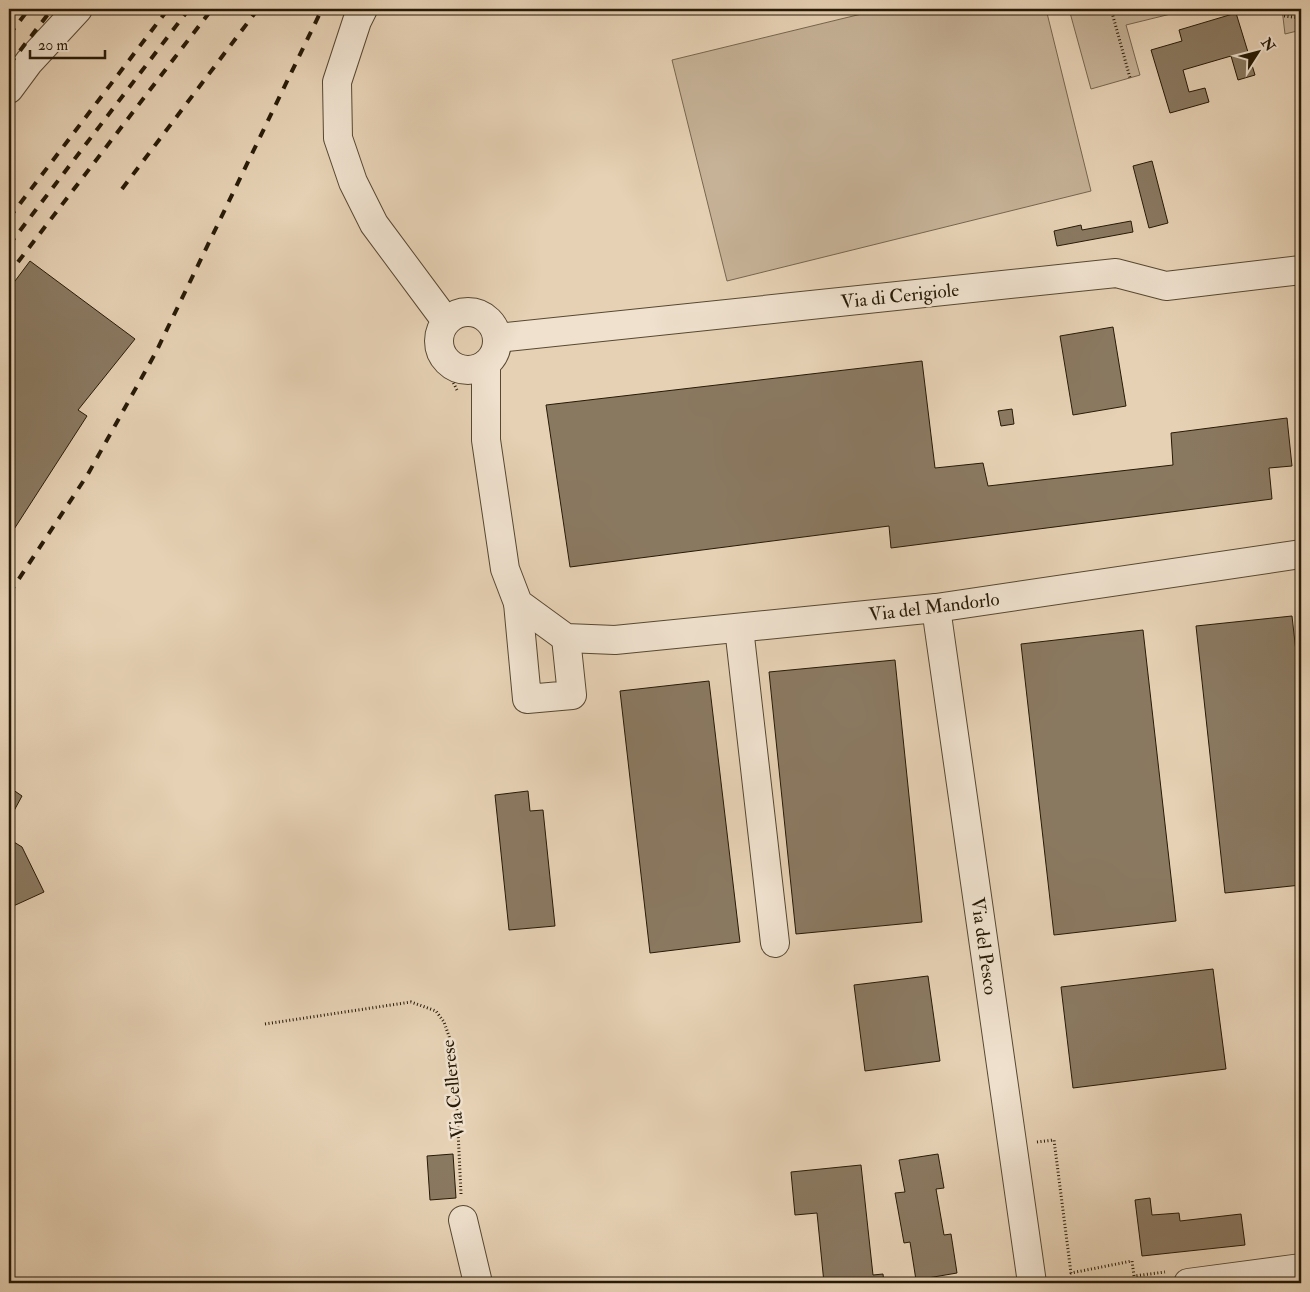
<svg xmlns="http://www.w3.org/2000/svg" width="1310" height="1292" font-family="'IM FELL Double Pica',serif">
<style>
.green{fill:#c6b297;stroke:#76664f}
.building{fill:#8a7961;stroke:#271a07}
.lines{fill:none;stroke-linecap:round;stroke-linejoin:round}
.minor-casing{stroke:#574832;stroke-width:30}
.path{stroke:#271a07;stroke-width:3;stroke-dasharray:1 2.5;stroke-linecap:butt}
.minor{stroke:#efe1ce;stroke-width:28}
.rail{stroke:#271a07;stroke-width:4;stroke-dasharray:9 9;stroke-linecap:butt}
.labels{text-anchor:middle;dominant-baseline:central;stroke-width:5;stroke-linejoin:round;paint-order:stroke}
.street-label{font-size:19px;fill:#271a07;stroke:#efe1ce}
</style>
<rect width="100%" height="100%" fill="#e6d1b4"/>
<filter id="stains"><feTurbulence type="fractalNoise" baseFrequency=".004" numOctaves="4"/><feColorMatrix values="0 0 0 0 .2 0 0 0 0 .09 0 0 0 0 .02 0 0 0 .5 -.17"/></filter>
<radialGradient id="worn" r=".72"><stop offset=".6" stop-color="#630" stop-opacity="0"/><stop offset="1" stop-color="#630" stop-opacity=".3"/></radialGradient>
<g class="green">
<path d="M882,9H1046L1091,191L727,281L672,60Z"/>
<path d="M1069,9H1191L1126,25L1140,75L1091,89Z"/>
<path d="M1282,9H1301V30L1285,34Z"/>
</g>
<g class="building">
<path d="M1236,13L1255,75L1238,80L1231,56L1183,70L1189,92L1205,88L1209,102L1170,113L1151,50L1182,41L1179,30Z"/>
<path d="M1152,161L1168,223L1149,228L1133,166Z"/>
<path d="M1131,221L1133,232L1057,246L1054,231L1081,225L1082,230Z"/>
<path d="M30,261L135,339L78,410L87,416L9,537V289Z"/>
<path d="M1113,327L1126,406L1073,415L1060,336Z"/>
<path d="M922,361L935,468L983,463L988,486L1173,465L1171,433L1287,418L1292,466L1269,468L1272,499L891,548L889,526L570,567L546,405Z"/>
<path d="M1012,409L1014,424L1001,426L998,411Z"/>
<path d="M1292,616L1301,697V885L1225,893L1196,626Z"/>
<path d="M1143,630L1176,921L1054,935L1021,644Z"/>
<path d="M895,660L922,922L796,934L769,672Z"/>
<path d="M709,681L740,942L650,953L620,691Z"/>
<path d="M9,787L22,796L9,820Z"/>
<path d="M528,791L530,811L543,810L555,926L509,930L495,795Z"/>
<path d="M9,839L22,847L44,892L9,908Z"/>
<path d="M1213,969L1226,1069L1073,1088L1061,987Z"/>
<path d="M928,976L940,1061L865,1071L854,985Z"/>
<path d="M453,1154L456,1198L430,1200L427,1156Z"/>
<path d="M938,1154L944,1188L936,1189L944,1235L951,1234L957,1273L916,1280L910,1242L904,1243L895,1193L905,1192L899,1160Z"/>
<path d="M861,1165L873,1275L883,1274L884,1283H824L817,1213L795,1215L791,1172Z"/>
<path d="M1150,1198L1152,1215L1179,1213L1180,1221L1241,1214L1245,1245L1142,1256L1135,1200Z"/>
</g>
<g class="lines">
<defs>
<g id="minor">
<path d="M363,9L357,21L337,82L338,138L353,182L374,224L446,321"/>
<path d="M9,89L29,62L78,9"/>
<circle cx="468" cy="341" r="29"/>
<path d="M497,338L1116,273L1166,286L1301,270"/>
<path d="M486,364V440L505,569L518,603L566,638L615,640L936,608L1301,554"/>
<path d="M518,603L527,699L572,695L566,638"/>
<path d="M936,608L1032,1283"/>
<path d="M739,628L775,943"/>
<path d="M463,1220L478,1283"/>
<path d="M1188,1283L1301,1268"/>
</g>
</defs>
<use href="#minor" class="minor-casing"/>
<g class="path">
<path d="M1111,9L1130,78"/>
<path d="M1301,9V10"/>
<path d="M1284,16L1301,18"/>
<path d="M434,344L435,360L451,378L458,392"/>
<path d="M265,1024L411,1002L436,1011L444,1022L451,1042L455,1068L461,1194"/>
<path d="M1037,1142L1054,1140L1071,1273L1132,1261L1134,1276L1165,1272"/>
</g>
<use href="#minor" class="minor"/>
<g class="rail">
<path d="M9,35L29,9"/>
<path d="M9,65L52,9"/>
<path d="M122,189L258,9"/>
<path d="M9,218L168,9"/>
<path d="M9,245L189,9"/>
<path d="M18,262L212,9"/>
<path d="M9,594L88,474L156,352L322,9"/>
</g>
</g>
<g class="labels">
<g class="street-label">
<text transform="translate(900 296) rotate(-6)">Via di Cerigiole</text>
<text transform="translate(934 607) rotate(-7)">Via del Mandorlo</text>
<text transform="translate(984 946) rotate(82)">Via del Pesco</text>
<text transform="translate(453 1089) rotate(-96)">Via Cellerese</text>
</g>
</g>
<rect width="1310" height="1292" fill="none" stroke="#e6d1b4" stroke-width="30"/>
<rect x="10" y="10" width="1290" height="1272" fill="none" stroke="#271a07" stroke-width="2.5"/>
<rect x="15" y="15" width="1280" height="1262" fill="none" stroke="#271a07"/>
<g transform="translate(1258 52) rotate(54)" stroke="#efe1ce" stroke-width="4" paint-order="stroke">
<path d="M0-4L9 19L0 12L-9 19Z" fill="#271a07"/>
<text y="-8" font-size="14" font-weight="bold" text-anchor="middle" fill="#271a07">N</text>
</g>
<path d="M30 50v8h75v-8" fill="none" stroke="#271a07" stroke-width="2.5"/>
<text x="38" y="50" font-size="15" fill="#271a07" stroke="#efe1ce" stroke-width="4" paint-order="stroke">20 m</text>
<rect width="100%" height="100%" filter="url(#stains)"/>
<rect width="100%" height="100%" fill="url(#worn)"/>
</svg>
